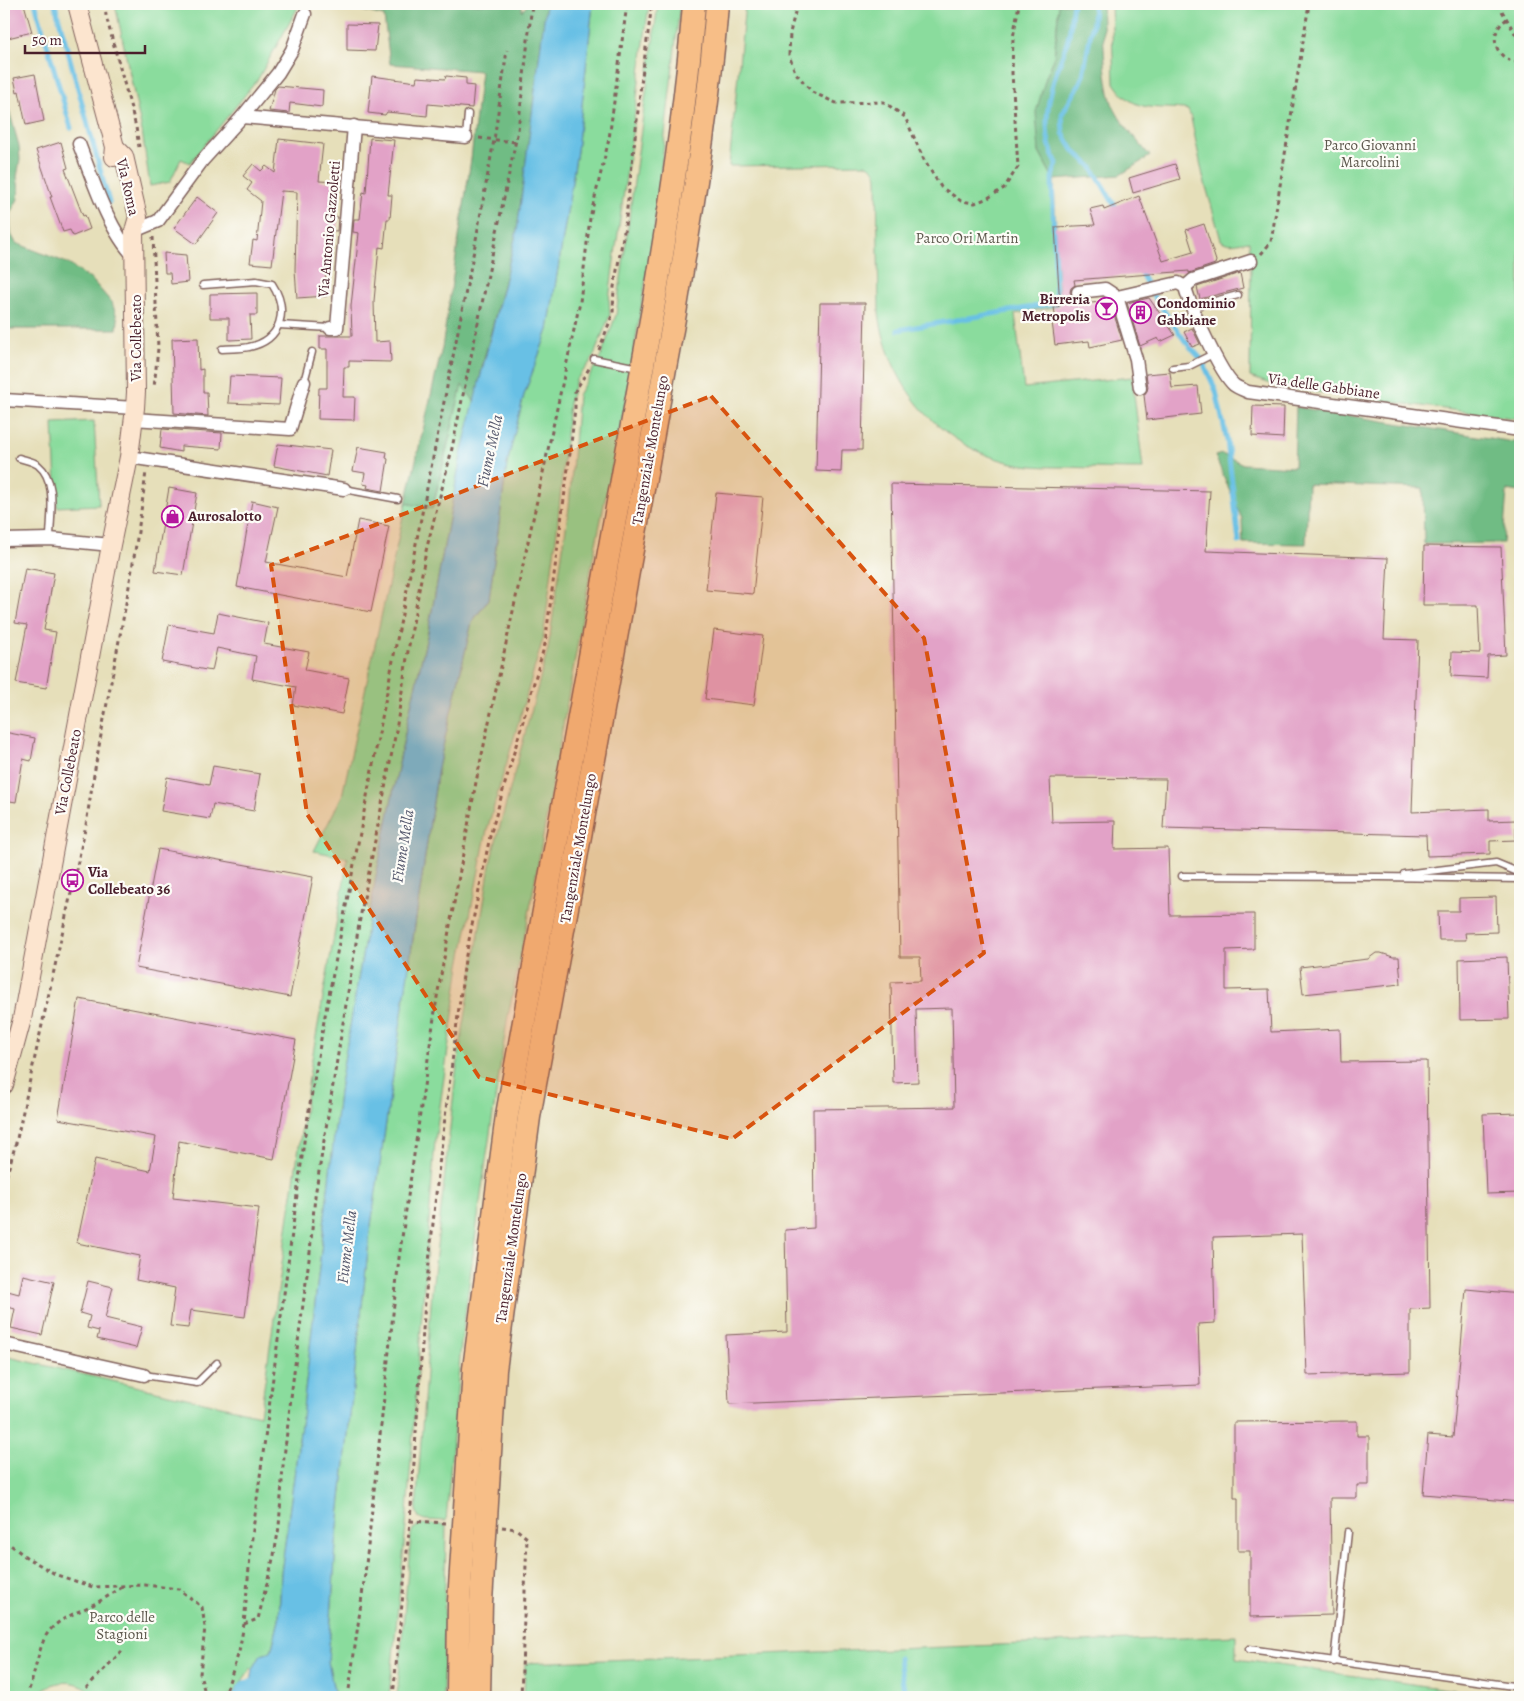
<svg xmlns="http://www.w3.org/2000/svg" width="1524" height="1701" font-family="Alegreya,serif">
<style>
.green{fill:#8adc9d;stroke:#6a7e64}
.forest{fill:#6fbc84;stroke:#5c6e58}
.water{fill:#68c0e5;stroke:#597088}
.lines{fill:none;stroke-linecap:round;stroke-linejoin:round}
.stream{stroke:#68c0e5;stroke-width:5}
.canal{stroke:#68c0e5;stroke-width:18}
.building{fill:#e2a2c7}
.lane-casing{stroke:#81625d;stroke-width:9}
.street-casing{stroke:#81625d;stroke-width:15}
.secondary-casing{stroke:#81625d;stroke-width:20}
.highway-casing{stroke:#81625d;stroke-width:25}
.path{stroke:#81625d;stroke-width:3;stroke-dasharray:4 4;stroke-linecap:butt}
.lane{stroke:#fff;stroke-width:6}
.street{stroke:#fff;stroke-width:12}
.secondary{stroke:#fce5cf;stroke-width:18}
.highway{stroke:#f7be87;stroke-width:22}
.marked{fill:#d8530f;fill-opacity:0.2;stroke:#d8530f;stroke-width:4;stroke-dasharray:10 6;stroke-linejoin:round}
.labels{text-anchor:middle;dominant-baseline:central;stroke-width:4.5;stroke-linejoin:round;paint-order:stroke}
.park-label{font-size:15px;fill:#5d584d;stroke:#fdfcf7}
.street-label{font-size:15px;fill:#4a1f2b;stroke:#fdfcf7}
.poi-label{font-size:15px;font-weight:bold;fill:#4a1f2b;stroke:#fdfcf7;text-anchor:start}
.water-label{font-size:16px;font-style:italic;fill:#54576c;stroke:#fdfcf7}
</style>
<rect width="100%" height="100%" fill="#fdfcf7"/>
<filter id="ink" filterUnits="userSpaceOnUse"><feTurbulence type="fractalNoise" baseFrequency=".02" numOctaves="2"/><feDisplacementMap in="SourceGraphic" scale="10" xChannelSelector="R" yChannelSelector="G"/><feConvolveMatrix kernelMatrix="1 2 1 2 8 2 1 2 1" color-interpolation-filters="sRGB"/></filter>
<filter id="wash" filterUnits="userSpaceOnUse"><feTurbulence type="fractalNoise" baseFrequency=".0096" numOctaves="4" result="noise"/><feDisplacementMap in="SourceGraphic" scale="20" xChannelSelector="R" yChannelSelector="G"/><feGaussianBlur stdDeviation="1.12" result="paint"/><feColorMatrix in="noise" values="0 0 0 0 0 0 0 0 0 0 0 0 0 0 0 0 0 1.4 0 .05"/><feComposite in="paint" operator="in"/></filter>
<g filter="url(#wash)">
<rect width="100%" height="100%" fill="#e6dfba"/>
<g class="green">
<path d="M115,4H300L258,79L190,163L181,159L170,182L150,186L142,131Z"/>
<path d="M593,4H649L630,150L613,268L609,300L610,315L592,360L576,380L569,403L557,531L543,639L487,830L460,965L435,1141L406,1526L389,1697H335L328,1661L336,1545L370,1232L438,768L472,622L489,599L507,464L524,395L548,330L577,151Z"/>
<path d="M658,4H680L654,230L626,399L594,553L529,914L507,1021L483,1180L461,1344L446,1521L425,1520L419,1518L416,1510L432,1291L456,1073L491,859L548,649L569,507L578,395L600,358L616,315Z"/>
<path d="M745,4H1059L1054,59L1046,77L1039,152L1054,180L1059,304L1054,307L1015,314L1024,388L1132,377L1143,469C1118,469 1093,468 1067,467C1051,467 1034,467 1018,464C942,450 889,388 879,313L877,180C877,172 873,167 865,164L729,166Z"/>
<path d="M1111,4H1520V419L1301,390L1276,386L1250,377L1251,261L1249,241C1239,242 1229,247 1221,240L1203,176L1191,118L1188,110L1183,109C1152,106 1133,113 1114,83Z"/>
<path d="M462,384L475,402L462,450L428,632L409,714L376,876L340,1084L302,1417L281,1573L279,1620L271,1652L261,1655L253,1669L251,1668L233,1694L221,1697H96C82,1677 50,1678 35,1697H4V1356L260,1415L311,1064L348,858L314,851L342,796L406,503L433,508Z"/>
<path d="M94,421L99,505L57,507L53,423Z"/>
<path d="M422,1524L446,1525L443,1697H397L411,1534L413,1529Z"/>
<path d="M1236,1636V1659L1503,1697H524L525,1663Z"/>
</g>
<g class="forest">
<path d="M336,4H522V11L528,4H546L517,231L483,363L475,402L462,385L432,509L406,503L442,348L471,159L481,71L390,64L384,16Z"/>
<path d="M1059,4H1102C1104,32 1103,78 1112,103C1119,122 1137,140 1150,156L1120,175L1054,180L1039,152L1036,112L1046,77L1054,59Z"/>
<path d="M4,92L19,146L20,160L17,177L19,189L18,199L10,214L11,234L16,243L67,263L92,280L112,303L118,320L117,329H4Z"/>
<path d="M1296,407L1520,443V492L1507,490L1503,543L1424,544L1423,488L1308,484L1306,544L1243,543L1242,519L1215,456L1222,454L1243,464L1294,467Z"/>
</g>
<path class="water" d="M546,4H593L577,151L548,330L524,395L507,464L489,599L472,622L438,768L370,1232L336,1545L328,1661L335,1697H249L253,1669L261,1655L271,1652L279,1620L281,1573L302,1417L340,1084L376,876L409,714L428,632L462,450L517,231Z"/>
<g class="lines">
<g class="stream">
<path d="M55,4L109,202"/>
<path d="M1094,4L1093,21L1083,75L1077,89L1062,114L1063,133L1073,150L1091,166L1118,211"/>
<path d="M36,6L71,128"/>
<path d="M1139,269L1150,291L1185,341L1202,360L1216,391L1227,440L1239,542"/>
<path d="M898,330L1056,303L1052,178L1057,163C1042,138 1046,107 1054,80C1058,65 1066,50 1069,35C1071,25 1071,14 1073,4"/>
<path d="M899,1658L905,1697"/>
</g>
<path class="canal" d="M242,1697L247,1689L273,1685"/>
</g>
<g id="blocks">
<g class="building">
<path d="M4,4H24L32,32L4,39Z"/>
<path d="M347,24L378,25L375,51L347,50Z"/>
<path d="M35,74L44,121L26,125L19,91L17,92L14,78Z"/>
<path d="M372,76L416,82L417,77L445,79L446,76L466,78V85L474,86L472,108L428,104L427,116L387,112L385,115L368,113Z"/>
<path d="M278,86L323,90L322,107L290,103L289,113L269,111L275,89Z"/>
<path d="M370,138L394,140L388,195H392L390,219H387L384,248L379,247L374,301L375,342L390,341L391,362L349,361V367H344L343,397H355L354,420L318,419L319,388H327V349H320V336H352L351,306L359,233L353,232L354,219H360L363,192L366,193Z"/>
<path d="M279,139L323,144L319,181L335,182L332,216L338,217L337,231L326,230L325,266L327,296L297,298L295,270L297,192L281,191L272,265L250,263L253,240L257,241L261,201L247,190L252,183L243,176L253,164L261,171L266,166L275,173Z"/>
<path d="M61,142L68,168L65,169L83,216L85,215L90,229L73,236L70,230L63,232L50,197H52L36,150Z"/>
<path d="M1175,164L1180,179L1133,193L1129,178Z"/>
<path d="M1139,196L1163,261L1193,252L1186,230L1204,224L1216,261L1215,264L1189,273V271L1074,280L1075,285L1071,288L1070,292L1072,297L1075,300L1076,305L1108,301L1110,302L1122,340L1090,347L1089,341L1055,345L1052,322H1056L1054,307L1060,306L1055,227L1095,225L1090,209L1103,206L1104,210Z"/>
<path d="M197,197L218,213L196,244L174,228Z"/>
<path d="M164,253L186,255L188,282L171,284L170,273H165Z"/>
<path d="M1240,273L1243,288L1200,299L1197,287Z"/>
<path d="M257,293V315H250L251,339L229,340V318H210V294Z"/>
<path d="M1149,298L1175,335L1160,342L1158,338L1140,346L1127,303Z"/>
<path d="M820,303H865L862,450H842L841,472L816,471Z"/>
<path d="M1192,328L1200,344L1192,347L1184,332Z"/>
<path d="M198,338L199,370L203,369V392H207L208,416L174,413L172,339Z"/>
<path d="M1170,372L1172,388L1198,386L1201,414L1147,420L1144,395L1147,391L1148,387L1146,374Z"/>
<path d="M230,376L281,378L279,405L228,403Z"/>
<path d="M1253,406L1284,407L1283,438L1252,436Z"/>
<path d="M162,429L222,433L221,449L181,446V452L160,448Z"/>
<path d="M278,444L331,450L327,476L274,466Z"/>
<path d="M358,447L387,452L386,458L388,459L383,491L367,488L368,485L363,484L365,473L353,471Z"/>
<path d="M891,484L1210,491L1206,551L1388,558L1384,639L1418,640L1412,812L1489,809V821L1516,820V840L1490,841V854L1427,856L1426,835L1163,828L1166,779L1050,778L1052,822L1115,821L1114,849L1168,848L1170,915L1254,914V949L1226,950V990L1269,989L1271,1032L1340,1029L1341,1062L1427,1061L1430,1308L1410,1309V1372L1307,1375L1302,1234L1213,1237L1215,1323L1198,1324L1200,1385L729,1404L726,1335L787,1332L785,1230L814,1228L813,1109L954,1107L952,1008L916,1009L918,1082L893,1083L891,982L921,981L920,957H900Z"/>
<path d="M169,488L197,493L183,575L155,571Z"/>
<path d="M716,493L763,497L753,594L706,590Z"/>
<path d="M252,501L278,507L266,562L347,577L358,520L389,526L371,612L237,587Z"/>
<path d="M1424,546L1501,547L1506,655L1488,656L1487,678L1451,676L1452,652L1480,653L1478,605H1423Z"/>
<path d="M25,568L54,573L44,630L56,632L46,688L16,683L27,625L15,623Z"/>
<path d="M218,613L268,623L264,644L309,652L305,670L349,678L342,714L293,705L296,687L252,679L256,656L217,648L212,671L162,662L169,625L214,633Z"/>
<path d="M714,630L763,636L754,705L705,699Z"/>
<path d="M4,732L35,738L31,761L23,759L16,802L4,800Z"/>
<path d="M213,766L260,774L254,811L213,804L210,819L161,811L167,777L209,785Z"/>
<path d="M158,849L313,877L290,997L136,968Z"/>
<path d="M1496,897L1497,932L1465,933L1466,940H1439L1438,911H1459V898Z"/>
<path d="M1376,953H1381L1393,957H1399L1401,984L1303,994L1300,967L1368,959Z"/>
<path d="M1507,957L1509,1019L1460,1020L1459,959Z"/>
<path d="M79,999L296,1040L274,1159L179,1141L173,1198L259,1208L245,1317L191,1310L188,1328L170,1326L175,1288L136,1280L140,1256L77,1243L95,1159L150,1171L156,1137L58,1119Z"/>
<path d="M1520,1113V1193L1486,1194L1483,1114Z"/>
<path d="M23,1275L54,1282L42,1335L11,1328L15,1309L8,1307L9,1305L4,1304V1290L19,1294Z"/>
<path d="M88,1281L113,1287L105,1318L142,1327L136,1348L97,1339L99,1331L87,1328L90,1316L80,1313Z"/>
<path d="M1466,1289L1520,1294V1502L1423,1494L1428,1435L1453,1437Z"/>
<path d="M1357,1421V1436H1369V1485H1357V1498H1330L1332,1615L1250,1617V1551H1238V1498H1234V1422Z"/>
</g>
</g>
</g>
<g filter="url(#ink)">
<use href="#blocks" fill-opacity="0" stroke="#81625d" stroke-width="1"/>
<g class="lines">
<defs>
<g id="lane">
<path d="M466,137L468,114"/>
<path d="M203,285L256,281L272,284C289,310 282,340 249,347C241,349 231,348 222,349"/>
<path d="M1192,307L1238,295"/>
<path d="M279,325L330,328"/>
<path d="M594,359L638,368"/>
<path d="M1173,368L1189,366L1215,353"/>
<path d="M304,382L312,352"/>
<path d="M19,458C25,460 33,461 38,465C58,481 50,516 50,539"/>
<path d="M344,489L398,499"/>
<path d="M1404,874L1496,863L1520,873"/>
<path d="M1182,876L1380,877L1520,879"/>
<path d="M144,1375L197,1383L217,1363"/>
<path d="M1249,1649L1520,1687"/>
<path d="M1334,1662L1348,1532"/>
</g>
<g id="street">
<path d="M242,117L466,137"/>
<path d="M79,144C92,178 109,231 134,256"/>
<path d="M134,231L158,221L202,161L242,117L278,73L292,50L305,14"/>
<path d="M1185,287L1193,280L1251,261"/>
<path d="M1078,292L1105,289L1117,297L1136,359L1140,388"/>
<path d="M1117,297L1178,283L1185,287C1190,306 1220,373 1234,385C1238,388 1244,390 1248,392L1520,430"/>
<path d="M330,328H337L354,126"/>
<path d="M4,400L135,408"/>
<path d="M133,419L290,429L304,382"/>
<path d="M129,457L344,489"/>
<path d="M4,540L50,539L111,545"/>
<path d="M4,1344L144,1375"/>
</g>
<g id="secondary">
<path d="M77,4L115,147L114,157"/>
<path d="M4,1085L22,1019L111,545L129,457L135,408L136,392L134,231L138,217L124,156L115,147"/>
</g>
<g id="highway">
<path d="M458,1697L459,1602L474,1369L507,1115L653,309C670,208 686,106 694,4"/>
<path d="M479,1697L481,1602L495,1370L529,1117L675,313C692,210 709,107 717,4"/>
</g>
</defs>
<use href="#lane" class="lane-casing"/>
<use href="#street" class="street-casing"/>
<use href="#secondary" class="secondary-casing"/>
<use href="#highway" class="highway-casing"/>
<g class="path">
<path d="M105,4L106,16L136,127L139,147"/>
<path d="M797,4L790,33L789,55L795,72L812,92L836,103L884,102L905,117L924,160L941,187L961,201L975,203L988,198L1004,188L1018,167L1012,73L1013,38L1019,4"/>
<path d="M1498,4L1520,42"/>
<path d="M1507,19C1486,33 1495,62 1520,62"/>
<path d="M479,138L515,142"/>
<path d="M153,237L158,348L154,388"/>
<path d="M1261,254L1271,242L1309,4"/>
<path d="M599,350L613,313L614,287L625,226L641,84L652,4"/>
<path d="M4,1184L16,1143L86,825C103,707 133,590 146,471"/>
<path d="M410,1521L447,1523"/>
<path d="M502,1527L516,1529L527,1538L521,1697"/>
<path d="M4,1544L8,1543L26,1557L57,1575L93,1587L145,1585L179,1589L202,1607L205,1627L200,1674L206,1697"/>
<path d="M244,1624L258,1619L274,1555L279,1527L283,1466L294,1372L310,1252L315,1196L359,924L396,731L408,651L426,551L451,453L518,130L532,4"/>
<path d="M86,1688L122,1651"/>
<path d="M26,1697C34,1679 36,1660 43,1642C51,1619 79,1613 98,1602C107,1597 116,1591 124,1586"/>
<path d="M224,1697L239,1652L244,1624L251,1545L305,1134L324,1021L394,655L475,245L494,140L507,50"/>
<path d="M348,1697L365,1574L399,1258L437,997L476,782L580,302L590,218L609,139L627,4"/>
<path d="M393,1697L410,1521L425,1301L439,1165L465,960L490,836L545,644L570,453L575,408V391L590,367"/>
</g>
<use href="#lane" class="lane"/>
<use href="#street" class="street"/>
<use href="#secondary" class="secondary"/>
<use href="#highway" class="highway"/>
</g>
</g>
<path class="marked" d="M711,396L924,638L984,953L732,1139L479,1077L307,814L271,565Z"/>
<defs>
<symbol id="bar-ring" viewBox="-11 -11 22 22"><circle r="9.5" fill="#fdfcf7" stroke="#b5179e" stroke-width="1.5"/><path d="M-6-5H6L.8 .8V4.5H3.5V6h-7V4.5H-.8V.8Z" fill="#b5179e"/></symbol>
<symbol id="building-ring" viewBox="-11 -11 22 22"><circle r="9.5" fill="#fdfcf7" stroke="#b5179e" stroke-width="1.5"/><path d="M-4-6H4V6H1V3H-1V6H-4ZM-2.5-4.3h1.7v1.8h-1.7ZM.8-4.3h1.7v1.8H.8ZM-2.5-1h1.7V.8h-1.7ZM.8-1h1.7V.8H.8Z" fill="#b5179e"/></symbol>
<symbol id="shop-ring" viewBox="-11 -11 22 22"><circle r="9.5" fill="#fdfcf7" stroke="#b5179e" stroke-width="1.5"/><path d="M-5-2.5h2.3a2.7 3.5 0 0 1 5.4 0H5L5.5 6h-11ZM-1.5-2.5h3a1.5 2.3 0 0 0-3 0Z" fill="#b5179e"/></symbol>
<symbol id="bus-ring" viewBox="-11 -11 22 22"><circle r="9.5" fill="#fdfcf7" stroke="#b5179e" stroke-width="1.5"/><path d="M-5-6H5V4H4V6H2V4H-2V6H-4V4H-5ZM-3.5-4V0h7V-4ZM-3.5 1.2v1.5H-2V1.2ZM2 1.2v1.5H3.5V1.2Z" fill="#b5179e"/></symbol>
</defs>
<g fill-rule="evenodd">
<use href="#bar-ring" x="1094" y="296" width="25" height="25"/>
<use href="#building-ring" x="1128" y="300" width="25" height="25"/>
<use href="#shop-ring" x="160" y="504" width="25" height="25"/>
<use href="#bus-ring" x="60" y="868" width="25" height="25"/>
</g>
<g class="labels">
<g class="park-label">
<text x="1370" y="145">Parco Giovanni<tspan x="1370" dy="17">Marcolini</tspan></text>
<text x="967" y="238">Parco Ori Martin</text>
<text x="122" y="1617">Parco delle<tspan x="122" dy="17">Stagioni</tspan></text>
</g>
<g class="street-label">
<text transform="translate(128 187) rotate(77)">Via Roma</text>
<text transform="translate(329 229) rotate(-85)">Via Antonio Gazzoletti</text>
<text transform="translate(136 338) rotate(-90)">Via Collebeato</text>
<text transform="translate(1324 386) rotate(8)">Via delle Gabbiane</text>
<text transform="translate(650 450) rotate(-80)">Tangenziale Montelungo</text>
<text transform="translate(68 772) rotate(-79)">Via Collebeato</text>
<text transform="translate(578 848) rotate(-80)">Tangenziale Montelungo</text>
<text transform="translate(511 1248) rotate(-82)">Tangenziale Montelungo</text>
</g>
<g class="poi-label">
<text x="1090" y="299" text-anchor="end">Birreria<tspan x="1090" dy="17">Metropolis</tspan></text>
<text x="1157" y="303">Condominio<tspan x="1157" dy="17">Gabbiane</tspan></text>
<text x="188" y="516">Aurosalotto</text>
<text x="88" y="872">Via<tspan x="88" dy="17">Collebeato 36</tspan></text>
</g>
<g class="water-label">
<text transform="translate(490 451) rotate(-78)">Fiume Mella</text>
<text transform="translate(403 846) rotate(-81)">Fiume Mella</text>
<text transform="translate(347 1247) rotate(-83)">Fiume Mella</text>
</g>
</g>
<rect width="1524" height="1701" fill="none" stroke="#fdfcf7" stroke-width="20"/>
<path d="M25 45v8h120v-8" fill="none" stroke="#4a1f2b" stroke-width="2.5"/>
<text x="32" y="45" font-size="15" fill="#4a1f2b" stroke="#fdfcf7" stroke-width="4" paint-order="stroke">50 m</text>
</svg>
